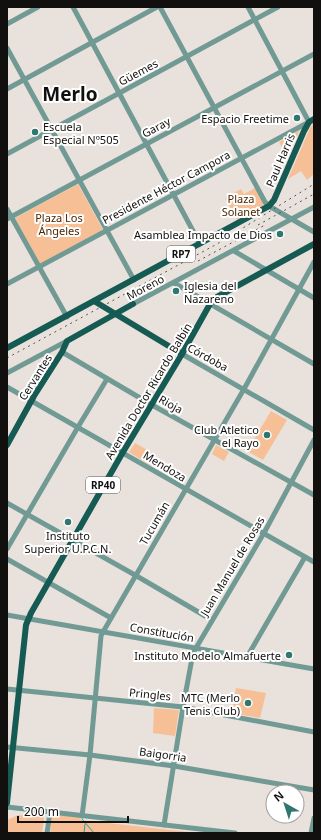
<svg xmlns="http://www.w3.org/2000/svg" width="321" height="840" font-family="'Noto Sans',sans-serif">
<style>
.green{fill:#f7bf95}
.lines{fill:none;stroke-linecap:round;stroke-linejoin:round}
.stream{stroke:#32a095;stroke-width:1}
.minor{stroke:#729a94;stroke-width:5}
.major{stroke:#155a53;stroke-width:6}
.rail{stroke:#575350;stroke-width:1;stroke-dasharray:2 4;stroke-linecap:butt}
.poi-dot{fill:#30776f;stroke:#fff;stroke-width:1.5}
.labels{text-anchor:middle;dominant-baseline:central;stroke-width:4;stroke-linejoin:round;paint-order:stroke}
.shield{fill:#fff;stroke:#595856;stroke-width:1}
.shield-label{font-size:10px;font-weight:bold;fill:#12100e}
.street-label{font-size:11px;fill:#12100e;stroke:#fff}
.poi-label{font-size:11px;fill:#12100e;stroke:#fff;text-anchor:end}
.park-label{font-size:11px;fill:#4c2500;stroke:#fff}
.town-label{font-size:19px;font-weight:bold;fill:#12100e;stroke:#fff}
</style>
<rect width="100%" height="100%" fill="#e9e1dc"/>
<g class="green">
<path d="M314,123V174L307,180L301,171L288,179L310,128Z"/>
<path d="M300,130L287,157L279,142Z"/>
<path d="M78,184L103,230L40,264L15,218Z"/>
<path d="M255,188L264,205L237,220L225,198L241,189L244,194Z"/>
<path d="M271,411L287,420L263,460L247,451Z"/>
<path d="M135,443L156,455L150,465L129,452Z"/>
<path d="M216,445L229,452L224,461L212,454Z"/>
<path d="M236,688L266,693L260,718L231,713Z"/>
<path d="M154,708L179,710L175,736L153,733Z"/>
<path d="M53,814L79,817L81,820L197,833H79L78,832L77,833H50L52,816Z"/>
<path d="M18,815L43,817L44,819L42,833H7V820Z"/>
</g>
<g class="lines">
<g class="stream">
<path d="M82,819L94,833"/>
<path d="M84,833L85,824"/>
</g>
<g class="minor">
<path d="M73,7L200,244"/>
<path d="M160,7L265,202L269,206L314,232"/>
<path d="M7,24L38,7"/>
<path d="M7,48L134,280"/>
<path d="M7,89L157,7"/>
<path d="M7,154L278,7"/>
<path d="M7,209L67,317"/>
<path d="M7,219L314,54"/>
<path d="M234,251L314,298"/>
<path d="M174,283L314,364"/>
<path d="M7,284L309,122L248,7"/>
<path d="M133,304L314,207"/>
<path d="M62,352L152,405L314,495"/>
<path d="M182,354L314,430"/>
<path d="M7,373L67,341"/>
<path d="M7,387L314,562"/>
<path d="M7,503L135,575L212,620"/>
<path d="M7,549L78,427L107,379"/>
<path d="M7,559L111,618"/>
<path d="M7,615L314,669"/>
<path d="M247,657L305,557"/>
<path d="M7,689L183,707L314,732"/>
<path d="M7,747L90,755L174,766L314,790"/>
<path d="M7,807L235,833"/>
<path d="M82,816L90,755L101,636L103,632L244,389L314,262"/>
<path d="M164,825L183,707L193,653L264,533L314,440"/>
<path d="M47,833L50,813"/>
<path d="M311,833L314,818"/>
</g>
<g class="major">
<path d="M94,301L182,354"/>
<path d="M7,348L269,206L274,200L304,131L309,122L314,119"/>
<path d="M7,445L34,396L62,352L67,341L133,304"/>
<path d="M7,803L26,625L31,613L123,452L182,354L210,304L217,297L314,244"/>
</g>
<g class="rail">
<path d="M258,225L314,194"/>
<path d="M198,261L265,225"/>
<path d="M7,358L217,244L314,184"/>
</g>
</g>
<g class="poi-dot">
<circle cx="297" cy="118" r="4"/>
<circle cx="35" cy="132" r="4"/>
<circle cx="280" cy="234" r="4"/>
<circle cx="176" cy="291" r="4"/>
<circle cx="267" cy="435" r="4"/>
<circle cx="68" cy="522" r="4"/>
<circle cx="289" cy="655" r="4"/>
<circle cx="248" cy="703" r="4"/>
</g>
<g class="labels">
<g class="shield">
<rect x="167" y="246" width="28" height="16" rx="3"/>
<rect x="86" y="477" width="34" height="16" rx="3"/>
</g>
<g class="shield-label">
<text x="181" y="254">RP7</text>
<text x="103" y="485">RP40</text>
</g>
<g class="street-label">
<text transform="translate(138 72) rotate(-28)">Güemes</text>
<text transform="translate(156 127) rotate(-28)">Garay</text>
<text transform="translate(280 160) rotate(-67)">Paul Harris</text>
<text transform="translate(166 187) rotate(-28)">Presidente Héctor Campora</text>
<text transform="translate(145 287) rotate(-28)">Moreno</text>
<text transform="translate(208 357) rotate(29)">Córdoba</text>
<text transform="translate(35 377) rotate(-58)">Cervantes</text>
<text transform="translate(148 391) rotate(-59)">Avenida Doctor Ricardo Balbín</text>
<text transform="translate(171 404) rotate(29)">Rioja</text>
<text transform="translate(165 466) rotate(31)">Mendoza</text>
<text transform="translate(154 523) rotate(-60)">Tucumán</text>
<text transform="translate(232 566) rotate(-59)">Juan Manuel de Rosas</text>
<text transform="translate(162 632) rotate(10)">Constitución</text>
<text transform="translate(150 694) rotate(6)">Pringles</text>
<text transform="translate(163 754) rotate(8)">Baigorria</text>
</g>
<g class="poi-label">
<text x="289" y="118">Espacio Freetime</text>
<text x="43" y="126" text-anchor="start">Escuela<tspan x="43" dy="13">Especial Nº505</tspan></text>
<text x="272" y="234">Asamblea Impacto de Dios</text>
<text x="184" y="285" text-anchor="start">Iglesia del<tspan x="184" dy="13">Nazareno</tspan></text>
<text x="259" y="429">Club Atletico<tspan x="259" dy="13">el Rayo</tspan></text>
<text x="68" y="535" text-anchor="middle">Instituto<tspan x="68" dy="13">Superior U.P.C.N.</tspan></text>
<text x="281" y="655">Instituto Modelo Almafuerte</text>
<text x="240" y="697">MTC (Merlo<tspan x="240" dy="13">Tenis Club)</tspan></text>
</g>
<g class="park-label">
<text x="241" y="198">Plaza<tspan x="241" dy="13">Solanet</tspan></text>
<text x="59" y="217">Plaza Los<tspan x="59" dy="13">Ángeles</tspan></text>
</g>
<g class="town-label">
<text x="70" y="94">Merlo</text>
</g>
</g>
<rect width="321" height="840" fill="none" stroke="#12100e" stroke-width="16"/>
<g transform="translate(285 804) rotate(321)"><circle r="19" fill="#ffffff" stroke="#a09f9f"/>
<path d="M0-3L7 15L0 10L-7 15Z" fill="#30776f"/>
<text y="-6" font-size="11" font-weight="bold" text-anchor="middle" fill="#12100e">N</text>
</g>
<path d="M18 816v6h110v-6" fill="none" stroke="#12100e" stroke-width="2"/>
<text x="24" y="816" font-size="12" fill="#12100e" stroke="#ffffff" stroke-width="3" paint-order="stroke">200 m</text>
</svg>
